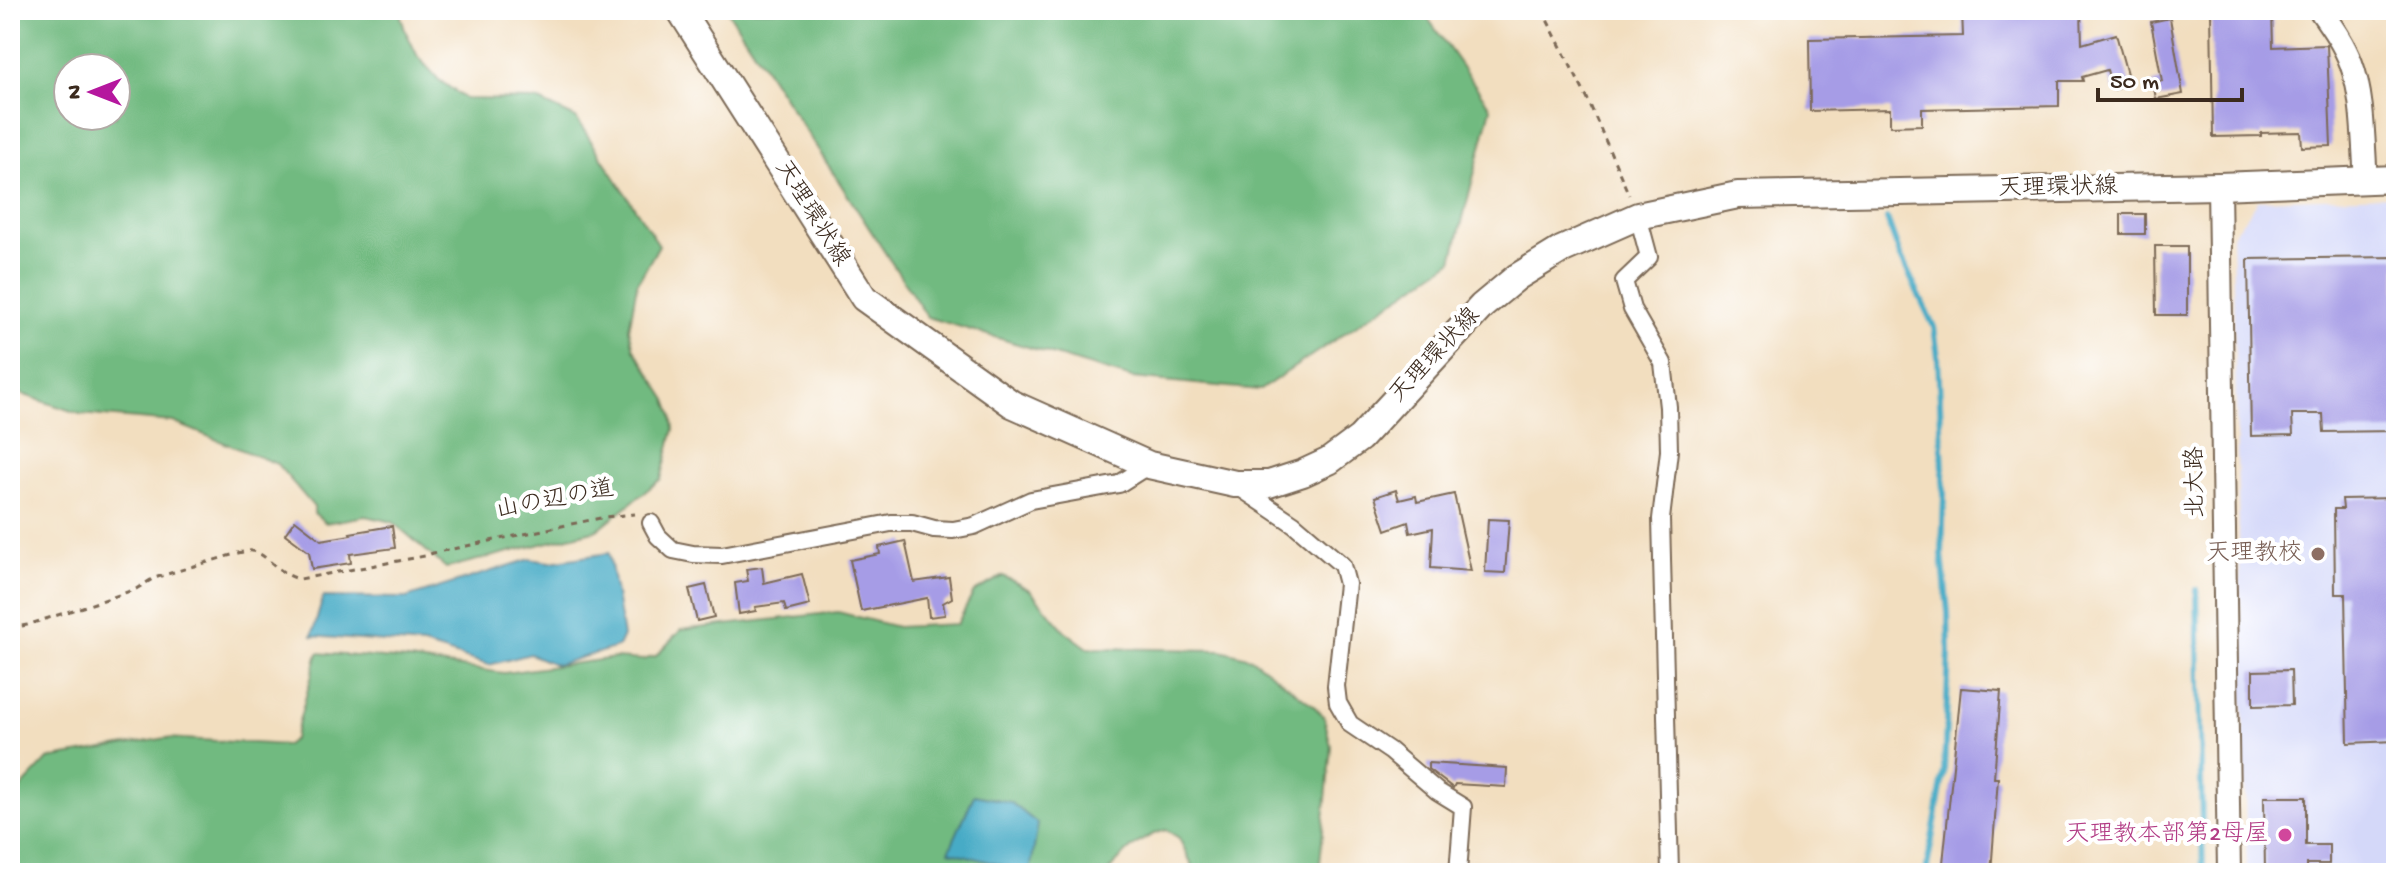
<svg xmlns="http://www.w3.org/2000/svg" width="2406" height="883" font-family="'Gochi Hand','Klee One',sans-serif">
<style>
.built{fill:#d4d8f9}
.forest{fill:#71ba80;stroke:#56724f;stroke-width:2;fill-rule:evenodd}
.water{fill:#46abc6;stroke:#406a72;stroke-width:2}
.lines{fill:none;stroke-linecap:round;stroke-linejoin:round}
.stream{stroke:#46abc6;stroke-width:6}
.building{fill:#a69ce6}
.minor-casing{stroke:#7b6956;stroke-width:20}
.tertiary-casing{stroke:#7b6956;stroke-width:26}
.primary-casing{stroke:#7b6956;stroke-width:30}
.path{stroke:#7b6956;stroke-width:3;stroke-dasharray:6 6;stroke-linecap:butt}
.minor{stroke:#fff;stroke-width:16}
.tertiary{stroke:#fff;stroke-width:22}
.primary{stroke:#fff;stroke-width:26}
.education-dot{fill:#8d6e63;stroke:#fff;stroke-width:3}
.hotel-dot{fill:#d1479c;stroke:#fff;stroke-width:3}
.labels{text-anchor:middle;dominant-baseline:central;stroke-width:8;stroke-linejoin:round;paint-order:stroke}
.street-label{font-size:24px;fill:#3b2a1e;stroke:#fff}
.education-label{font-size:24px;fill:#785e54;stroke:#fff;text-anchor:end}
.hotel-label{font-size:24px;fill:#b23c85;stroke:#fff;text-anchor:end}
</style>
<rect width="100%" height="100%" fill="#fff"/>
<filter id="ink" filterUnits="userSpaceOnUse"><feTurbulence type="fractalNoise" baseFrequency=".0125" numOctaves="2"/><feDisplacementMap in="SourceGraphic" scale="16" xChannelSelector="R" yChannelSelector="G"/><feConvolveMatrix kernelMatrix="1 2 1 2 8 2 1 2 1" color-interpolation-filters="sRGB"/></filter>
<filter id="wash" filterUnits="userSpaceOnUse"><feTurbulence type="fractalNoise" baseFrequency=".006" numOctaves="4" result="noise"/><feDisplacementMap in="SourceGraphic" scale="32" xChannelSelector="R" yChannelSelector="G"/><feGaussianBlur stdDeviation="1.8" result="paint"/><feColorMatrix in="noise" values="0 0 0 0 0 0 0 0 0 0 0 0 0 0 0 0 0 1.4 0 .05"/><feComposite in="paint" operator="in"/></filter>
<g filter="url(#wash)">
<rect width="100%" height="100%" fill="#f2debf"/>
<path class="built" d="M2396,196V873H2247L2232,235L2259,200Z"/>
<g class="forest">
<path d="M10,10H399L405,30L418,57L439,80L466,99L537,100L576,118L659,245L637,284L629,329L634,349L667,400L672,414L674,429L661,479L597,530L446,568L393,522L365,516L326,523L314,513V507L277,464L173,422L80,414L10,390ZM68,68H116V116H68Z"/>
<path d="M727,10H1422L1491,108L1452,261L1260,390L1132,378L927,317Z"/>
<path d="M1003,576L1030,590L1065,631L1088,648L1221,650L1251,658L1314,706L1324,717L1331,746L1319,873H1196L1179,838L1166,830C1143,835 1122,855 1107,873H10V793L19,790L48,759L166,738L286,745L294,739L318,653L409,660L504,673L615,658L643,660L656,656L681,630L838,612L897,627L957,624L974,592Z"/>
</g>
<g class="water">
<path d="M609,553L623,636L618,647L556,665L530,654L489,665L423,645L312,636L323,597L406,598L530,559L550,562Z"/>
<path d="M974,795L1010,802L1038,824L1030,873L949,851Z"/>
</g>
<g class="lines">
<g class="stream">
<path d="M1887,219L1900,255L1934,327L1938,357L1944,494L1942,554L1948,612L1949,652L1944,771L1926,873"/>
<path d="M2197,590L2203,873"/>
</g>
</g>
<g id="blocks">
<g class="building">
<path d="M1962,10H2081L2082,44L2116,34L2130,85L2113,90L2107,70L2082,77L2083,81H2059V106L1922,109V125L1890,126V109L1810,111L1809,39L1963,36Z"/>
<path d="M2211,10H2272L2273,47L2327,45L2331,146L2302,147L2301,132L2261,133V136L2213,137Z"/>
<path d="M2170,18L2183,94L2156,99L2153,82L2162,81L2151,22Z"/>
<rect x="2121" y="214" width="24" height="20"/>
<path d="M2155,246H2187V315H2156Z"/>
<path d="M2396,257V431L2324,432L2323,414H2292L2293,435L2251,436L2248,259Z"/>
<path d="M1396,490L1399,500L1416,496L1417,502L1454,494L1471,571L1431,568L1433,528L1410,533L1408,522L1386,530L1375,497Z"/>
<path d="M2396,498V741L2348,743L2345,594H2335L2334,509H2343L2342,499Z"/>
<path d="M1488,519L1509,520L1505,573L1485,572Z"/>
<path d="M295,520L321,540L351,535L350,533L392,526L395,548L350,554L351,563L312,569L309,552L285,534Z"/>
<path d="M905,541L914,582L949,577L952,598L943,603L945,615L929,617L927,598L861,611L850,560L880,554L879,547Z"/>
<path d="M762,567L764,583L802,574L810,605L786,611L784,603L755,607L756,611L739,614L735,583L748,581L746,569Z"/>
<path d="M706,585L714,617L697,621L689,589Z"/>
<path d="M2291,670L2292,705L2253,706V671Z"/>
<path d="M1961,688L2001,691L1994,778H1998L1991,873H1942Z"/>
<path d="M1428,763L1507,768L1506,787L1455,784L1453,788L1428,769Z"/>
<path d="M2264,797H2306V845H2329V864H2307V873H2265Z"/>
</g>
</g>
</g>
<g filter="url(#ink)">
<use href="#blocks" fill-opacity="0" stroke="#7b6956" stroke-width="2"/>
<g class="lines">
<defs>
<g id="minor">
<path d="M1638,216L1649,257L1624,281L1632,309L1663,363L1668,407L1669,451L1661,519L1670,873"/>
<path d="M1236,485L1294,524L1342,565L1347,584L1336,686L1338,703L1350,724L1390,751L1437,791L1463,807L1458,873"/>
<path d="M651,523L658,536L673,550L693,554L722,555L891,523H912L934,529L953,530L974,526L1031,500L1119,484L1149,465"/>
</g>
<g id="tertiary">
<path d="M2320,10C2332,27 2344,44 2351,63C2364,97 2363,144 2366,180"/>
<path d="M2219,186L2229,873"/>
</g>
<path id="primary" d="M680,10L864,298L1012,404L1149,465L1235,484H1269L1303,473L1329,461L1360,438L1482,306L1517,277L1561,250L1638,216L1738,195L2219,186L2396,179"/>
</defs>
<use href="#minor" class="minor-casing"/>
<use href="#tertiary" class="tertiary-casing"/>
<use href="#primary" class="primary-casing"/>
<g class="path">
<path d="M1542,10L1587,98L1629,195"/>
<path d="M10,628L27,625L110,598L136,589L154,578L238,553C238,553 251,550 252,551C268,554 278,575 300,579L425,556L433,553L605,517L635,514"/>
</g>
<use href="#minor" class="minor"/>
<use href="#tertiary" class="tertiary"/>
<use href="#primary" class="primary"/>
</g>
</g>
<circle class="education-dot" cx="2318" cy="554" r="8"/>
<circle class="hotel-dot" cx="2285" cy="835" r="8"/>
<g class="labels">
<g class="street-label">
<text transform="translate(2058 189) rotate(-1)">天理環状線</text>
<text transform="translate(811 214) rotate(58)">天理環状線</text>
<text transform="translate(1436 356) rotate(-47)">天理環状線</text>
<text transform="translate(2197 482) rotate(-91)">北大路</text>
<text transform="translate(555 501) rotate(-11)">山の辺の道</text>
</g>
<g class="education-label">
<text x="2302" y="554">天理教校</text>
</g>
<g class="hotel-label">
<text x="2269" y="835">天理教本部第2母屋</text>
</g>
</g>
<rect width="2406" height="883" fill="none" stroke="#fff" stroke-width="40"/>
<g transform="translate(92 92) rotate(270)"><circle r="38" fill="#ffffff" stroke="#b1aaa5" stroke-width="2"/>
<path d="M0-6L14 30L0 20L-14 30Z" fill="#b5179e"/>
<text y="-12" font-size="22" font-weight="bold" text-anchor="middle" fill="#3b2a1e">N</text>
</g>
<path d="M2098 88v12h144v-12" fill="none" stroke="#3b2a1e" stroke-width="4"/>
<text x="2110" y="88" font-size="24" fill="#3b2a1e" stroke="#ffffff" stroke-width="6" paint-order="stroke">50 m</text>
</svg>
